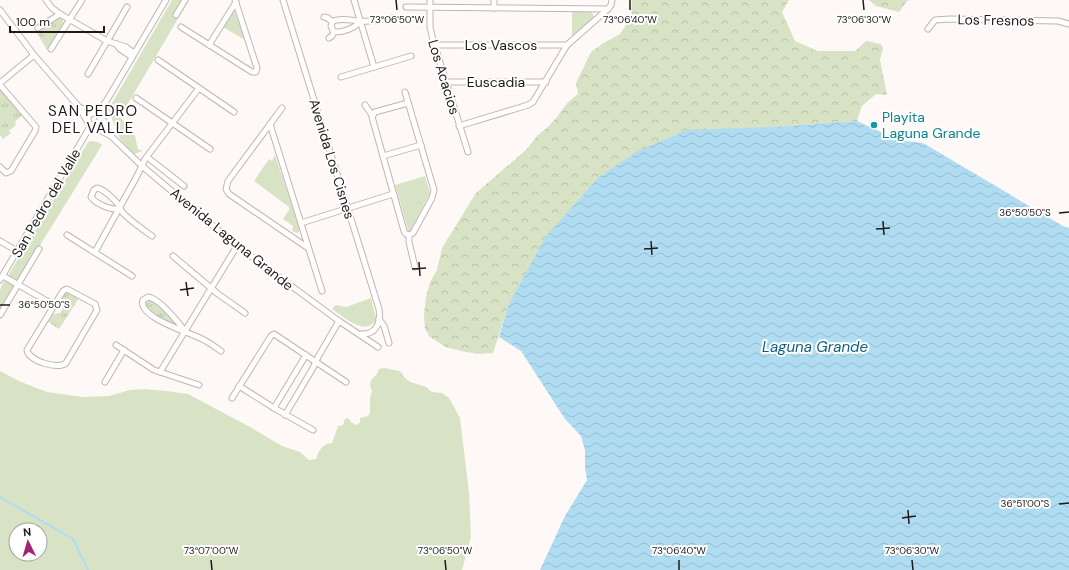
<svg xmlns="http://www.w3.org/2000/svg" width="1069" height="570" font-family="'DM Sans',sans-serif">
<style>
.grass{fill:url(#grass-tufts)}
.forest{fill:url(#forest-crowns)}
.park{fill:#d8e3c5;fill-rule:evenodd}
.water{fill:url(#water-waves)}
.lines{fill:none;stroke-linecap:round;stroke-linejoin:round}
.stream{stroke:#b0dcf2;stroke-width:2}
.street-casing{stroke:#c1b5b0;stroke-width:7}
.street{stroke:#fff;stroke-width:5}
.ticks{fill:none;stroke:#1f1a19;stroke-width:1.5}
.culture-dot{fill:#0f9aa8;stroke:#fff;stroke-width:1.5}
.labels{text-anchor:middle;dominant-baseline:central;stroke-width:4;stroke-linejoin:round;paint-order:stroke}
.street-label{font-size:14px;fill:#1f1a19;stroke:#fff}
.culture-label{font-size:14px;fill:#0d838f;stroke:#fff;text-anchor:start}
.neighbourhood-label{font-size:15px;letter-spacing:1px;fill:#1f1a19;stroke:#fff}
.water-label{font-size:15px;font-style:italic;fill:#105e7d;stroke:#fff}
.ticks-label{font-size:10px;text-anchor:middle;fill:#1f1a19;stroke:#fff;stroke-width:4;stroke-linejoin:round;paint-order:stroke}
</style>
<defs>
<pattern id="grass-tufts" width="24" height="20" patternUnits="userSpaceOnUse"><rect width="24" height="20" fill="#d8e3c5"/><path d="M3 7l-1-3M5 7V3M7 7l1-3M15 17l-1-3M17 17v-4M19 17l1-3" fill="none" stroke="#b9c2a9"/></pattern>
<pattern id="forest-crowns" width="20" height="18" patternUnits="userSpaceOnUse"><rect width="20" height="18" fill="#d8e3c5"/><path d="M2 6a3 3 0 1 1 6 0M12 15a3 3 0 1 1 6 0" fill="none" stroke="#b9c2a9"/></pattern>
<pattern id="water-waves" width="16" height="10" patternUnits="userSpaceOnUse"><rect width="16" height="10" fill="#b0dcf2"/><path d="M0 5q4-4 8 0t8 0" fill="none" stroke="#97bccf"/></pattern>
</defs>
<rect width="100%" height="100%" fill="#fef8f6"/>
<g class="grass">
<path d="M60,18L63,19V24L47,50L37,33Z"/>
<path d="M0,90L22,115L15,122L16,125L9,131L11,133L3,139L0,135Z"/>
<path d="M69,292L79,298L59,329L48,322L53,314L60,313L67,302L62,298L65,294Z"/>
<path d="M147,299C157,301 166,312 174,319V323L172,325L146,309L145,301Z"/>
</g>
<g class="forest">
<path d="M632,0H789L782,12L795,41L818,51H855L866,41L881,44L883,48L880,60L887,95L876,94L862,106L857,121L774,127L508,306L493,353L478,354L461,351L446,347L430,337L425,329L424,314L426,297L430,282L437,270L442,248L476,193L527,149L537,136L549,126L557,117L568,102L578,94L576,83L591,52L602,44L620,34L631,18Z"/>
<path d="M869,0H910L907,1L899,12L876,6Z"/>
</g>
<g class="park">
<path d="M172,0H189L120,117L132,131L135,136L138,149L143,151L134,154L120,139L109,111L111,105Z"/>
<path d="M234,10L245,40L223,27Z"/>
<path d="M572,12H592L595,20L572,37Z"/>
<path d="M91,141L98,142L102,145L0,310V289L88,142Z"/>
<path d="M275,155L300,230L298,233L292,231L293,226L283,219L289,210V207L254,181L269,159L272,161Z"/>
<path d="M425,176L430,193L409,233L395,185Z"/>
<path d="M371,298L376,319C366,338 343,316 332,309L336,305L346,307Z"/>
<path d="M385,368L399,371L402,373L404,377L410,382L426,387L432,392L442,393L449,398L460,418L469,493L471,537L462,570H0V371L21,382L47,392L83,397L109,396L130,390L144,389L167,391L188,394L250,427L282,446L300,452L309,460L316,459C319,450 322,444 332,443L338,426L343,425L345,419L348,418L352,423L357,425L360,422V418L368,416L370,413V397L372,391L370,386L371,380L377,374L379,369ZM16,530H40V554H16Z"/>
</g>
<path class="water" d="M857,121L898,140L923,143L1063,226L1069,228V570H540L565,516L587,480L585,468V450L581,436L565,419L521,351L499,337L508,306L546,236L599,177L638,151L687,130L774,127Z"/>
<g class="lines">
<path class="stream" d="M0,497L73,539L88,570"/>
<defs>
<g id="street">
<path d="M46,0L52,8L60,14L107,41L126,47L134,53"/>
<path d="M283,0L379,309C381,323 376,335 361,334"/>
<path d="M354,0L374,67"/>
<path d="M430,0V27L433,40L468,152"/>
<path d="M406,7L608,9"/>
<path d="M494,8V0"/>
<path d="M0,10L34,55L79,107L87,121"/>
<path d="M176,15L185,0"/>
<path d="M324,17L328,18L332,22"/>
<path d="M360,21C356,28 340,34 333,31L331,26L333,21C343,17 352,21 361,21C372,22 383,19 393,18"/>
<path d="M181,27L252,72H256L257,68L235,0"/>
<path d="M38,28L60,14"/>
<path d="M928,29L935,20L950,19L1058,21L1069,24"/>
<path d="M329,38L332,36L334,32"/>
<path d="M116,44L120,49L132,57"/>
<path d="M209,45L236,2"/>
<path d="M434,45H567"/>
<path d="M51,49L82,0"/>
<path d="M158,60L234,112"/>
<path d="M88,74L127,7"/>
<path d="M341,77L411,56"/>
<path d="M446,82H546"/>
<path d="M0,83L34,55"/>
<path d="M0,85L36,127L35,131L11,171L6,173L0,167"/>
<path d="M405,92L434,190L432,198L413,233L409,235V242L415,267"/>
<path d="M136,98L210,149"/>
<path d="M408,103L375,112L372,117L404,231L406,234L409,235"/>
<path d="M365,105L372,115"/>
<path d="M79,107L93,113"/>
<path d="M282,108L228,181L226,189L229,194L308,248"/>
<circle cx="94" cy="119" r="6"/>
<path d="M97,114L107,100L166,0"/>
<path d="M99,116L104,121L111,136"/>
<path d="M270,124L322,291"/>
<path d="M92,126L111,136L142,166L237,246L339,321L378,347"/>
<path d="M459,126L528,105L533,102L567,45L608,9L611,5L612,0"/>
<path d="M383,156L421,145"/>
<path d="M147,157L184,186"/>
<path d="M119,209C110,210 96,204 91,197L94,190L97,188C103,189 113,198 117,203C120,207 120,210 124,214C132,222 142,229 152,236"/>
<path d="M301,223L393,194"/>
<path d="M67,235L132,276"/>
<path d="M0,241L17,251"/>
<path d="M95,252L137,176L145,159L199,88"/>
<path d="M173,256L218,294L245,313"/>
<path d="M3,276L54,305"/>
<path d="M0,280L91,125"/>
<path d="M67,289L95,304L97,310L66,363C58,370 29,361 27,350L63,291Z"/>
<path d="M0,315L39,249"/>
<path d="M379,319L384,326L389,343"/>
<path d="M185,331C178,322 159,298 148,297L143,300C137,317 188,332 200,338C207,341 214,346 221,351"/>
<path d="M116,345L154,370L199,385"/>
<path d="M160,372L237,246"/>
<path d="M105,382L124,350"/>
<path d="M239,386L274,408L313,430"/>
<path d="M232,398L271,336L274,334L346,382"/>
<path d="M274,408L306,355"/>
<path d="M285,415L313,368L318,357L339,321"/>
</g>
</defs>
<use href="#street" class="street-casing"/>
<use href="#street" class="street"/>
</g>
<path class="ticks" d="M396,0L397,10M630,0V10M863,0L864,10M1059,213L1069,212M883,221L884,235M876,229L890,228M651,241L652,255M644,249L658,248M419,262L420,276M412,269L426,268M186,282L188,296M180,290L194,288M0,305H10M1059,504L1069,503M908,510L909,524M902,518L916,516M211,560L212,570M445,560L446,570M679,560V570M912,560L913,570"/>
<circle class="culture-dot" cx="874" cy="125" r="4"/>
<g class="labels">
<g class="street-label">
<text transform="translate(996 20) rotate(1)">Los Fresnos</text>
<text x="501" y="45">Los Vascos</text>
<text transform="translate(444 77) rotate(73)">Los Acacios</text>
<text x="496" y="82">Euscadia</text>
<text transform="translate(332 159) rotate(73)">Avenida Los Cisnes</text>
<text transform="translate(46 203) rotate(-60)">San Pedro del Valle</text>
<text transform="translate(232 239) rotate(39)">Avenida Laguna Grande</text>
</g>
<g class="culture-label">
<text x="882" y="117">Playita<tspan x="882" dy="16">Laguna Grande</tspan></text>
</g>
<g class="neighbourhood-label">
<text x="93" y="111">SAN PEDRO<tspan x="93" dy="17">DEL VALLE</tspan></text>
</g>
<g class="water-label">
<text x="815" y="347">Laguna Grande</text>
</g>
</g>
<g class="ticks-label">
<text x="397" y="23">73°06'50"W</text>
<text x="864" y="23">73°06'30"W</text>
<text x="630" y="23">73°06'40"W</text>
<text x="1025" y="216">36°50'50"S</text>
<text x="44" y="308">36°50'50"S</text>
<text x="1025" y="507">36°51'00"S</text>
<text x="211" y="554">73°07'00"W</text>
<text x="445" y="554">73°06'50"W</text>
<text x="679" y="554">73°06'40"W</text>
<text x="912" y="554">73°06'30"W</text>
</g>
<g transform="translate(28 542) rotate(355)"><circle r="19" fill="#ffffff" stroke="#a5a3a3"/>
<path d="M0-3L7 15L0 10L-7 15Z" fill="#a22273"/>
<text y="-6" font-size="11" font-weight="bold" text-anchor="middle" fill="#1f1a19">N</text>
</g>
<path d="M10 26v6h94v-6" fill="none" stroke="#1f1a19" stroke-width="2"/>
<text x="16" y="26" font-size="12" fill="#1f1a19" stroke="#ffffff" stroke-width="3" paint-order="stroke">100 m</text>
</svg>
